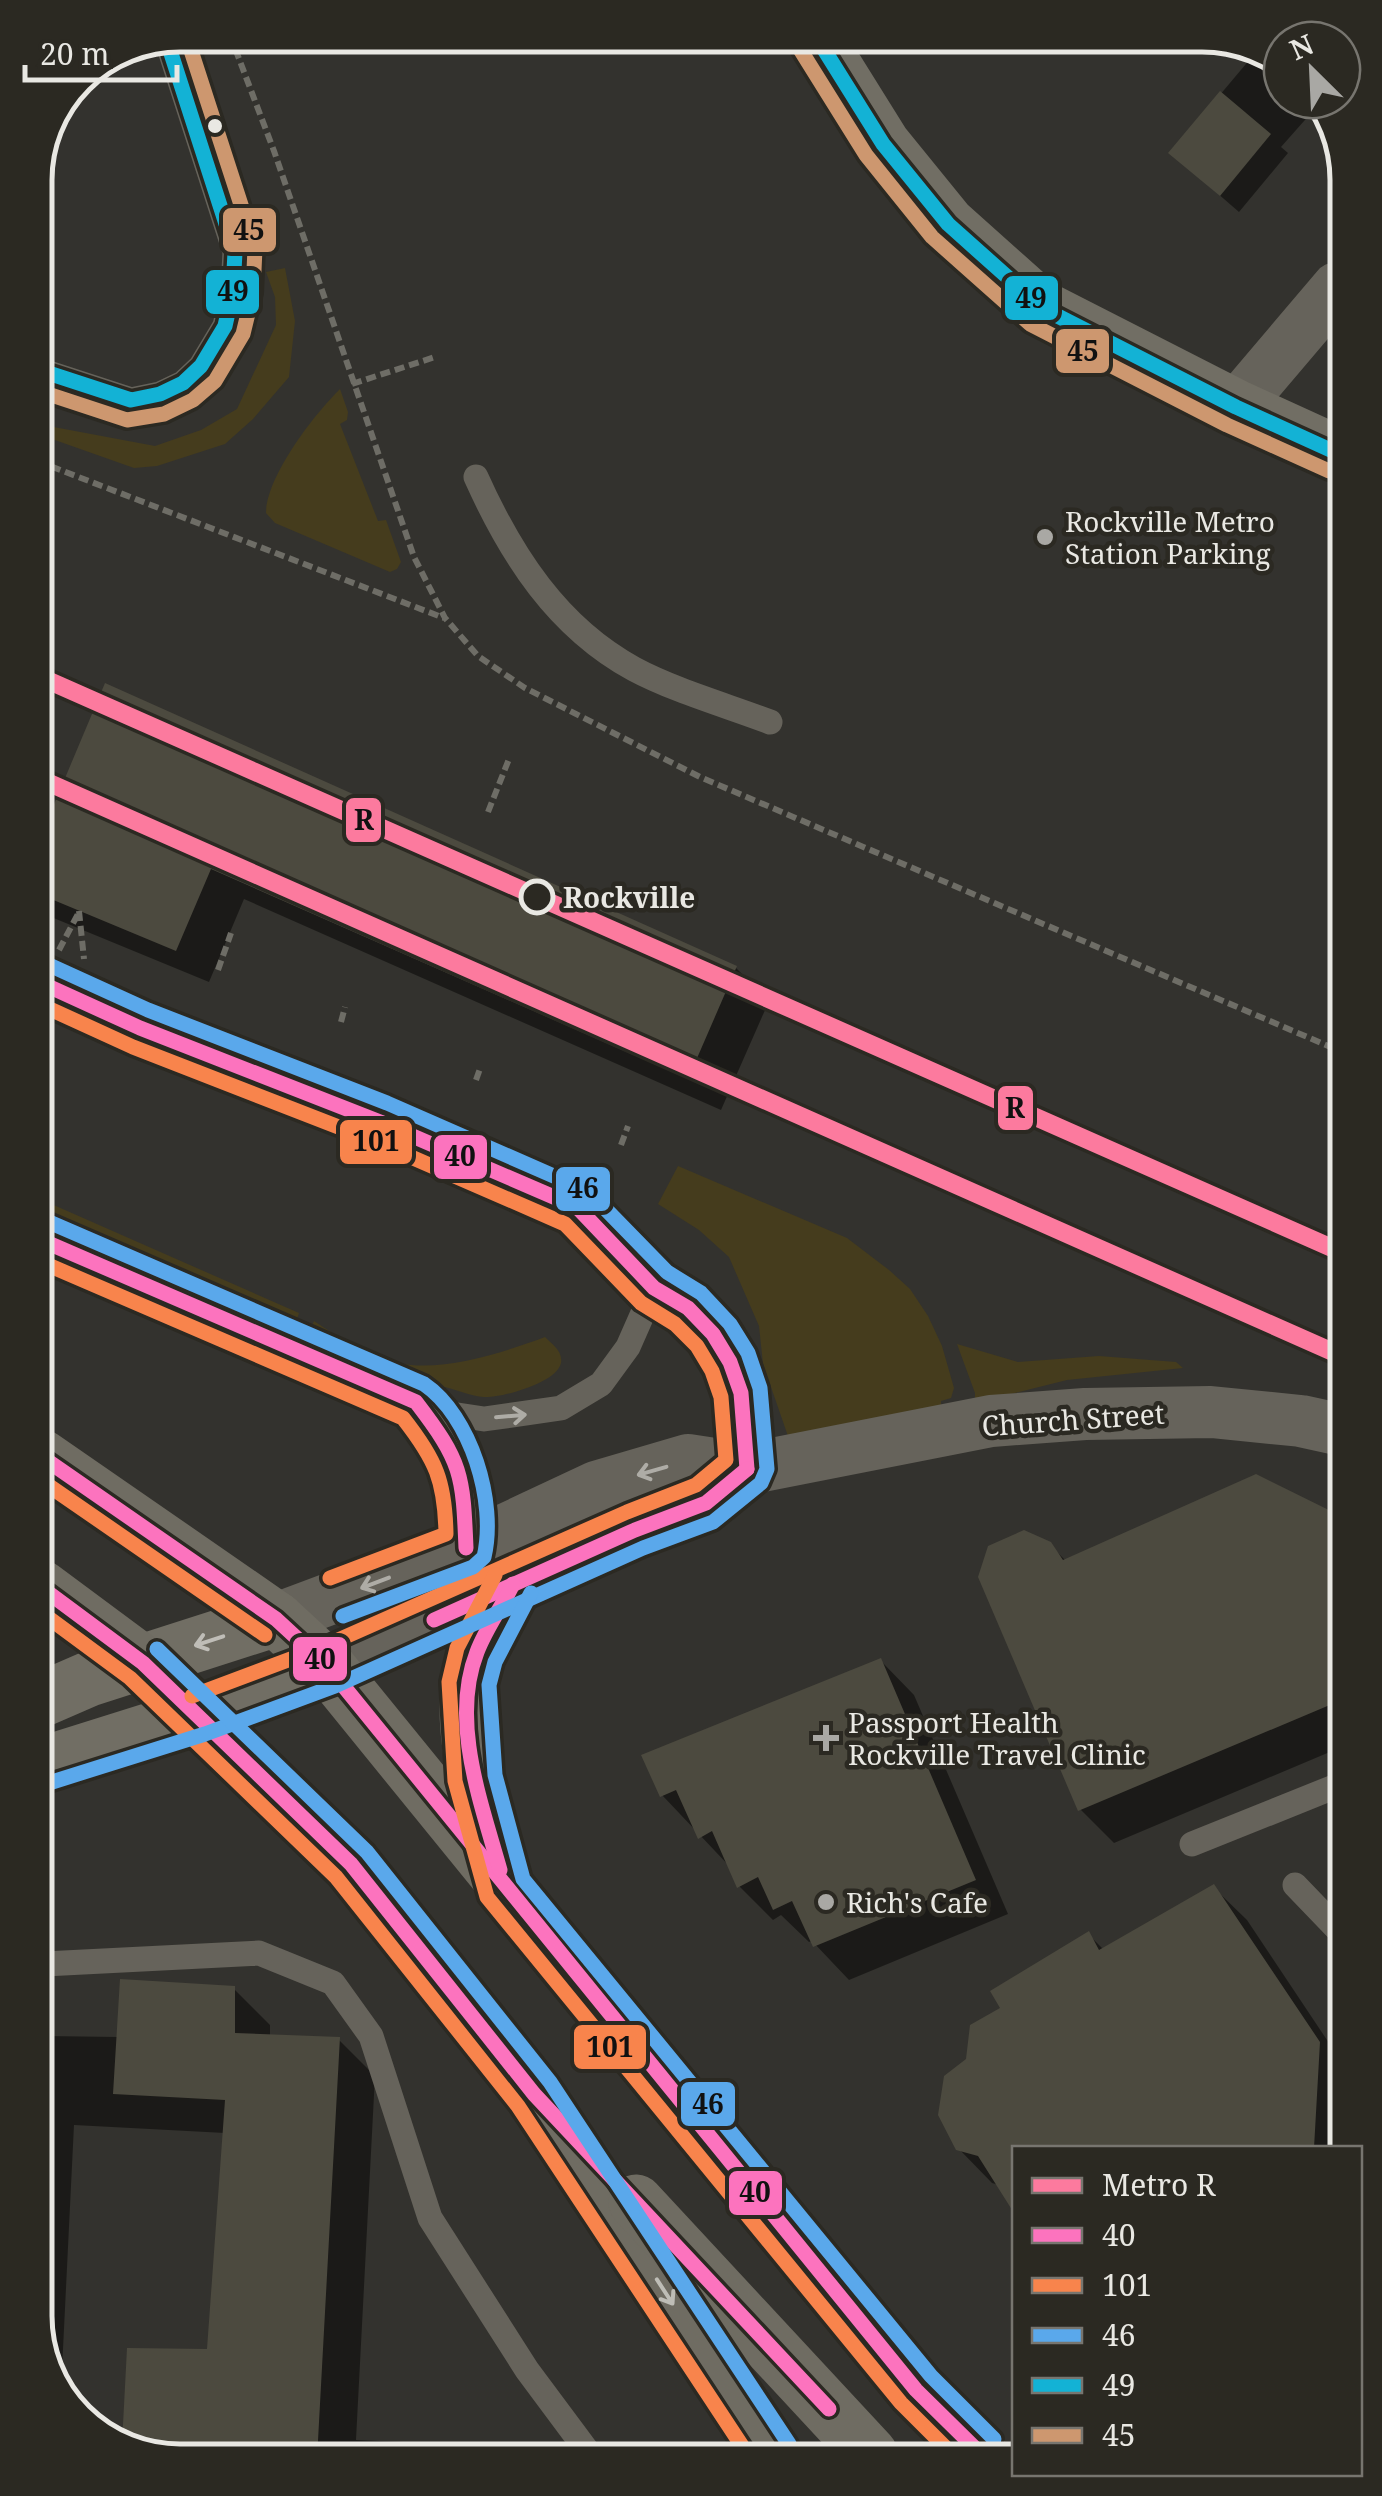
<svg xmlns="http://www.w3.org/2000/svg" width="1382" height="2496" font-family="'Noto Serif',serif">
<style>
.grass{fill:#453c1d}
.shadow{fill:#0007}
.building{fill:#4c4a3f}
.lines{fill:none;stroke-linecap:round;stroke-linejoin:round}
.path{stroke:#6e6d66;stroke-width:6;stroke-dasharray:10 5;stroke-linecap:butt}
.lane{stroke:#66635b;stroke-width:25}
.street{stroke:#66635b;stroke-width:52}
.secondary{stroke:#716e64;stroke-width:55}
.primary{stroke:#6f6c62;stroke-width:55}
.bus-1-casing{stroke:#2b2922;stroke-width:22}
.bus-2-casing{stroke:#2b2922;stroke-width:22}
.bus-3-casing{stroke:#2b2922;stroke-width:22}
.bus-4-casing{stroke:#2b2922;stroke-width:22}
.bus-5-casing{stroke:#2b2922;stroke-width:22}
.bus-1{stroke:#fc73be;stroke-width:15}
.bus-2{stroke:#f8844c;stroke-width:15}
.bus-3{stroke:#5aa8eb;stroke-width:15}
.bus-4{stroke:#13b2d5;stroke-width:15}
.bus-5{stroke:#cd976f;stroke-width:15}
.metro-1-casing{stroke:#2b2922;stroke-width:25}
.metro-1{stroke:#fc7a9e;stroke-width:18}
.oneway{stroke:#aeaca6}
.oneway2{stroke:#bfbdb7}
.oneway3{stroke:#bebdb6}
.bus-dot{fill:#e9e8e3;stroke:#2b2922;stroke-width:4}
.poi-dot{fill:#a9a8a4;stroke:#2b2922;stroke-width:4}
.stop-dot{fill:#2b2922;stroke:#e9e8e3;stroke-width:5}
.labels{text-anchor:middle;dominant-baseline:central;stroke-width:9;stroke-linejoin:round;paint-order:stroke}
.poi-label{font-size:28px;fill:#e9e8e3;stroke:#2b2922;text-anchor:start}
.stop-label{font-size:28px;font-weight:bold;fill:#e9e8e3;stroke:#2b2922;text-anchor:start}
.street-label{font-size:28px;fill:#e9e8e3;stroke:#2b2922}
.rim{fill:none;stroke:#e9e8e3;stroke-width:5}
.line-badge{stroke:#2b2922;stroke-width:4}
.pale-badge-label{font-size:28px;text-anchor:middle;font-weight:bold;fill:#111}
</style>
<rect width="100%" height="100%" fill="#33322e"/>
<g class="grass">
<path d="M285,268L295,321L289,377L253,419L225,444L157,466L134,468L52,439L43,425L155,446L201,430L237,409L276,325L275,297L266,272Z"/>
<path d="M340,389L348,412L347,420L340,424L378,521L386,520L401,562L397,569L390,572L275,523L266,513C267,475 314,415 340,389Z"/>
<path d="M678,1166L847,1238L889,1270L910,1289L928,1316L942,1346L954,1388L951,1398L941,1401V1408L789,1439L763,1364L759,1326L729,1257L699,1230L658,1204Z"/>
<path d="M40,1199L299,1313L294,1328L41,1215Z"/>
<path d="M314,1321C338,1337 370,1357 399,1363C441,1373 505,1352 545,1337C552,1344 563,1351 561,1363C557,1383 501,1398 484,1397C471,1396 457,1390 445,1387L443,1396L309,1333Z"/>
<path d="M957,1344L1018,1362L1099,1356L1176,1362L1183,1368L1067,1380L975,1403V1393Z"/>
</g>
<g class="shadow">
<path d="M1256,52L1282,62V100H1317L1320,103L1281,147L1288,153L1239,212L1171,153Z"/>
<path d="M39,819L736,968L769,1001L721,1110L244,899L209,982L39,912Z"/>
<path d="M1343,1520L1344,1746L1114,1843L1080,1809L1049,1544L1066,1561Z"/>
<path d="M881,1661L914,1695L1008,1914L849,1980L812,1941L809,1942L781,1915L773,1920L739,1886L732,1869L662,1795Z"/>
<path d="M1213,1887L1247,1920L1345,2067L1346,2148H1014V2208L999,2185L992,2183L958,2148L968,2061L1003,2009L1088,1934L1104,1950Z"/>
<path d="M234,1989L270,2025V2037L339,2040L375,2076L356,2440L427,2443L441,2458L171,2461L209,2351L225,2133L74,2125L61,2390L46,2372L45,2036L119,2037Z"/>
</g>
<g class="building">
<path d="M1220,91L1271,134L1220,196L1168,153Z"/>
<path d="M105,683L737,966L688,1079L211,869L176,951L39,894V840Z"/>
<path d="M1256,1474L1343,1517L1344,1699L1078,1811L978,1577L988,1546L1024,1530L1051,1542L1063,1560Z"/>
<path d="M881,1658L976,1880L813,1947L792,1901L773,1910L758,1877L737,1888L712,1831L698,1839L676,1790L660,1797L641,1755Z"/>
<path d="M1214,1884L1320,2042L1314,2148H1014V2213L978,2156L956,2150L938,2115L944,2076L966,2059L970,2025L1000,2008L990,1991L1089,1931L1099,1950Z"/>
<path d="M120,1979L235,1986V2033L340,2037L317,2459L171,2461L122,2444L127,2348L207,2349L225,2100L113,2094Z"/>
</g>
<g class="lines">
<g class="path">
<path d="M230,35L274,151L414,557L445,618L478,656L525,688L700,777L1340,1051"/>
<path d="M352,384L435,357"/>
<path d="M37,461L444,618"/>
<path d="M488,812L509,759"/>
<path d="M79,911L84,959"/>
<path d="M59,950L79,912"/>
<path d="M218,970L231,933"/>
<path d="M341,1022L345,1007"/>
<path d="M476,1080L481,1066"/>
<path d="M621,1145L628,1126"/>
</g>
<g class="lane">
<path d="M36,369L131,400L160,394L183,383L201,366L225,326L233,290L235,252L167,41"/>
<path d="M476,477C511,555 557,627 634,669C673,690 728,706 770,722"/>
<path d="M39,982L140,1028L380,1122L577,1207L654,1288L688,1308L713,1334L730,1362L741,1393L747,1469"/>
<path d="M41,1240L298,1348L438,1412L484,1419L561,1408L601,1384L628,1347L654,1288"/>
<path d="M416,1402C435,1427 457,1452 463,1484C466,1505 465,1527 466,1548"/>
<path d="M1192,1844L1344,1783"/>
<path d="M1295,1885L1345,1937"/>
<path d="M44,1964L259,1953L333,1983L371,2036L430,2218L527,2370L591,2456"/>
</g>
<g class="street">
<path d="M1236,407L1337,288"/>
<path d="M276,1619L466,1548L596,1487L688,1460L747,1469L991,1421L1085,1414L1211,1412L1301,1421L1342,1430"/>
<path d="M328,1667L635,1530L706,1503L747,1469"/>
</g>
<g class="secondary">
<path d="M815,35L883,144L948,224L1042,308L1236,407L1337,453"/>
<path d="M43,1699L89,1679L276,1619"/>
<path d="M43,1764L199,1715L328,1667"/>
</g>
<g class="primary">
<path d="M42,1457L276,1619L328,1667L916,2390L980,2453"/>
<path d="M42,1588L143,1663L351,1864L534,2094L772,2455"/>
<path d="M498,1865C482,1805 451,1713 477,1653C487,1629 502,1607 513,1584"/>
<path d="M636,2202L870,2454"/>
</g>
<defs>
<g id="bus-1">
<path d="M39,982L140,1028L380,1122L577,1207L654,1288L688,1308L713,1334L730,1362L741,1393L747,1469"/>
<path d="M41,1240L416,1402C462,1462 463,1474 466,1548"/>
<path d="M42,1457L276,1619L328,1667L916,2390L980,2453"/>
<path d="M42,1588L143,1663L351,1864L534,2094L829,2409"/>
<path d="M434,1620L635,1530L706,1503L747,1469"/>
<path d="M500,1870C481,1802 450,1721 477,1652C486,1628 502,1607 513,1584"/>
</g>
<g id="bus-2">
<path d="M39,1004L133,1047L372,1140L565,1224L641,1303L675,1324L697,1346L712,1371L721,1397L726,1460L696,1485L627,1512L320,1648L192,1696"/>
<path d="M41,1262L403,1418C436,1460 445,1481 446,1534L330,1578"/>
<path d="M42,1481L265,1635"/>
<path d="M495,1575L457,1648L449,1682L455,1781L487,1897L901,2403L951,2453"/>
<path d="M42,1613L130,1678L336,1877L518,2106L748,2455"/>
</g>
<g id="bus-3">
<path d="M47,964L148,1010L387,1103L588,1191L667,1272L701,1293L730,1324L748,1353L760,1388L767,1469L761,1483L713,1522L643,1548L335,1686L205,1734L49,1783"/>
<path d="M49,1222L424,1384C471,1416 497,1502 484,1557L473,1567L343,1616"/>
<path d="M531,1593L495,1662L489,1685L495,1775L523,1879L931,2376L994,2439"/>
<path d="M157,1649L367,1852L550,2082L789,2444"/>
</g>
<g id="bus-4">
<path d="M815,35L883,144L948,224L1042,308L1236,407L1337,453"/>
<path d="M36,369L131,400L160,394L183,383L201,366L225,326L233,290L235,252L167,41"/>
</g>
<g id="bus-5">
<path d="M798,46L866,155L932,237L1030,324L1227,425L1329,471"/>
<path d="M36,390L127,420L164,414L193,400L215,381L243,334L253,293L255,248L186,35"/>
</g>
</defs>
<use href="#bus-1" class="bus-1-casing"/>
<use href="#bus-2" class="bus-2-casing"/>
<use href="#bus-3" class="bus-3-casing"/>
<use href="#bus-4" class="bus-4-casing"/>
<use href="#bus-5" class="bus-5-casing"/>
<use href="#bus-1" class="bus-1"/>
<use href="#bus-2" class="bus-2"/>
<use href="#bus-3" class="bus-3"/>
<use href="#bus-4" class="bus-4"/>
<use href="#bus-5" class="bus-5"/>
<defs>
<g id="metro-1">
<path d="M38,676L1341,1252"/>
<path d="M38,778L1342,1356"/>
</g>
</defs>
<use href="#metro-1" class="metro-1-casing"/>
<use href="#metro-1" class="metro-1"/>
</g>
<defs><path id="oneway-shaft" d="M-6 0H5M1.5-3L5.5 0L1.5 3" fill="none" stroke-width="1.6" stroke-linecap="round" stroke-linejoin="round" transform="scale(2.5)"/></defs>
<g class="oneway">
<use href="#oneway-shaft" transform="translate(511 1416) rotate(-5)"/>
<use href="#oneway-shaft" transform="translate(652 1471) rotate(164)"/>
<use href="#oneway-shaft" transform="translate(375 1583) rotate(159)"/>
</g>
<use class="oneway2" href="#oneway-shaft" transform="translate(209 1641) rotate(162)"/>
<use class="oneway3" href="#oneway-shaft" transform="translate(665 2292) rotate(57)"/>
<circle class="bus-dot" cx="215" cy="126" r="9"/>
<g class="poi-dot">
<circle cx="1045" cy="537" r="10"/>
<path d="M821 1723h10v10h10v10h-10v10h-10v-10h-10v-10h10z"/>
<circle cx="826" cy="1902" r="10"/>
</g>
<circle class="stop-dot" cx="537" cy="897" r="16"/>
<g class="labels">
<g class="poi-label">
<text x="1065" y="521">Rockville Metro<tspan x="1065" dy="32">Station Parking</tspan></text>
<text x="848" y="1722">Passport Health<tspan x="848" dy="32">Rockville Travel Clinic</tspan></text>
<text x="846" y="1902">Rich's Cafe</text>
</g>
<g class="stop-label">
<text x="563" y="897">Rockville</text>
</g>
<g class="street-label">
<text transform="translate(1073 1419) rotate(-4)">Church Street</text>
</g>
</g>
<path d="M0 0H1382V2496H0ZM180 52H1202A128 128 0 0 1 1330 180V2316A128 128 0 0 1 1202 2444H180A128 128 0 0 1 52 2316V180A128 128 0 0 1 180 52Z" fill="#2b2922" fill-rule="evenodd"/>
<path class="rim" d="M180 52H1202A128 128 0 0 1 1330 180V2316A128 128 0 0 1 1202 2444H180A128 128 0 0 1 52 2316V180A128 128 0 0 1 180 52Z"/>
<g class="line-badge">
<rect x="221" y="206" width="57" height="48" rx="10" fill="#cd976f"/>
<rect x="204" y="268" width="57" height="48" rx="10" fill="#13b2d5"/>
<rect x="1003" y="274" width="57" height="48" rx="10" fill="#13b2d5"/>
<rect x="1054" y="327" width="57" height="48" rx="10" fill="#cd976f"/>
<rect x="344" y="796" width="39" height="48" rx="10" fill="#fc7a9e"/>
<rect x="996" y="1084" width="39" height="48" rx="10" fill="#fc7a9e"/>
<rect x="338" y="1118" width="76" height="48" rx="10" fill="#f8844c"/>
<rect x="432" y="1133" width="57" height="48" rx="10" fill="#fc73be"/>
<rect x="554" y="1165" width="58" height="48" rx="10" fill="#5aa8eb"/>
<rect x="291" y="1635" width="58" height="48" rx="10" fill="#fc73be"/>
<rect x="572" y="2023" width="76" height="48" rx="10" fill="#f8844c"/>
<rect x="679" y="2080" width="58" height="48" rx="10" fill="#5aa8eb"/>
<rect x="727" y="2169" width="57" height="48" rx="10" fill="#fc73be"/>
</g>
<g class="pale-badge-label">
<text x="249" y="240">45</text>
<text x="233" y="301">49</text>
<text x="1031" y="308">49</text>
<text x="1083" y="361">45</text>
<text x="364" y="830">R</text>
<text x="1015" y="1118">R</text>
<text x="376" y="1151">101</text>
<text x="460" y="1166">40</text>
<text x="583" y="1198">46</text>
<text x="320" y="1669">40</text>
<text x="610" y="2057">101</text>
<text x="708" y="2114">46</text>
<text x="755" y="2202">40</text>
</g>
<rect x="1012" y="2146" width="350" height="330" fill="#2b2922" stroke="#77756f" stroke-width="2.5"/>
<rect x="1032" y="2178" width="50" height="15" fill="#fc7a9e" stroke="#77756f" stroke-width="2.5"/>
<text x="1102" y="2196" font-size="30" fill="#e9e8e3">Metro R</text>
<rect x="1032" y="2228" width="50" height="15" fill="#fc73be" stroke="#77756f" stroke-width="2.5"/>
<text x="1102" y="2246" font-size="30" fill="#e9e8e3">40</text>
<rect x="1032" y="2278" width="50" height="15" fill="#f8844c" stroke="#77756f" stroke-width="2.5"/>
<text x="1102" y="2296" font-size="30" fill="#e9e8e3">101</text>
<rect x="1032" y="2328" width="50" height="15" fill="#5aa8eb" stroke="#77756f" stroke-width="2.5"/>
<text x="1102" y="2346" font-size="30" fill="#e9e8e3">46</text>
<rect x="1032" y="2378" width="50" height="15" fill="#13b2d5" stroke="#77756f" stroke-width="2.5"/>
<text x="1102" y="2396" font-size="30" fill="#e9e8e3">49</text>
<rect x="1032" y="2428" width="50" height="15" fill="#cd976f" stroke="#77756f" stroke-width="2.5"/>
<text x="1102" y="2446" font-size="30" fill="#e9e8e3">45</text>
<g transform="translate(1312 70) rotate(336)"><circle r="48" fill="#2b2922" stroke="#77756f" stroke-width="2.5"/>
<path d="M0-8L18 38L0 25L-18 38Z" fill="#a9a8a4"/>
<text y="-15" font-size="28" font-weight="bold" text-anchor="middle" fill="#e9e8e3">N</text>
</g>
<path d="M25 65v15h152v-15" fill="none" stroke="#e9e8e3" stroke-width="5"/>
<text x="40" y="65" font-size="30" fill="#e9e8e3" stroke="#2b2922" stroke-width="8" paint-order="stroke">20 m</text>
</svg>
